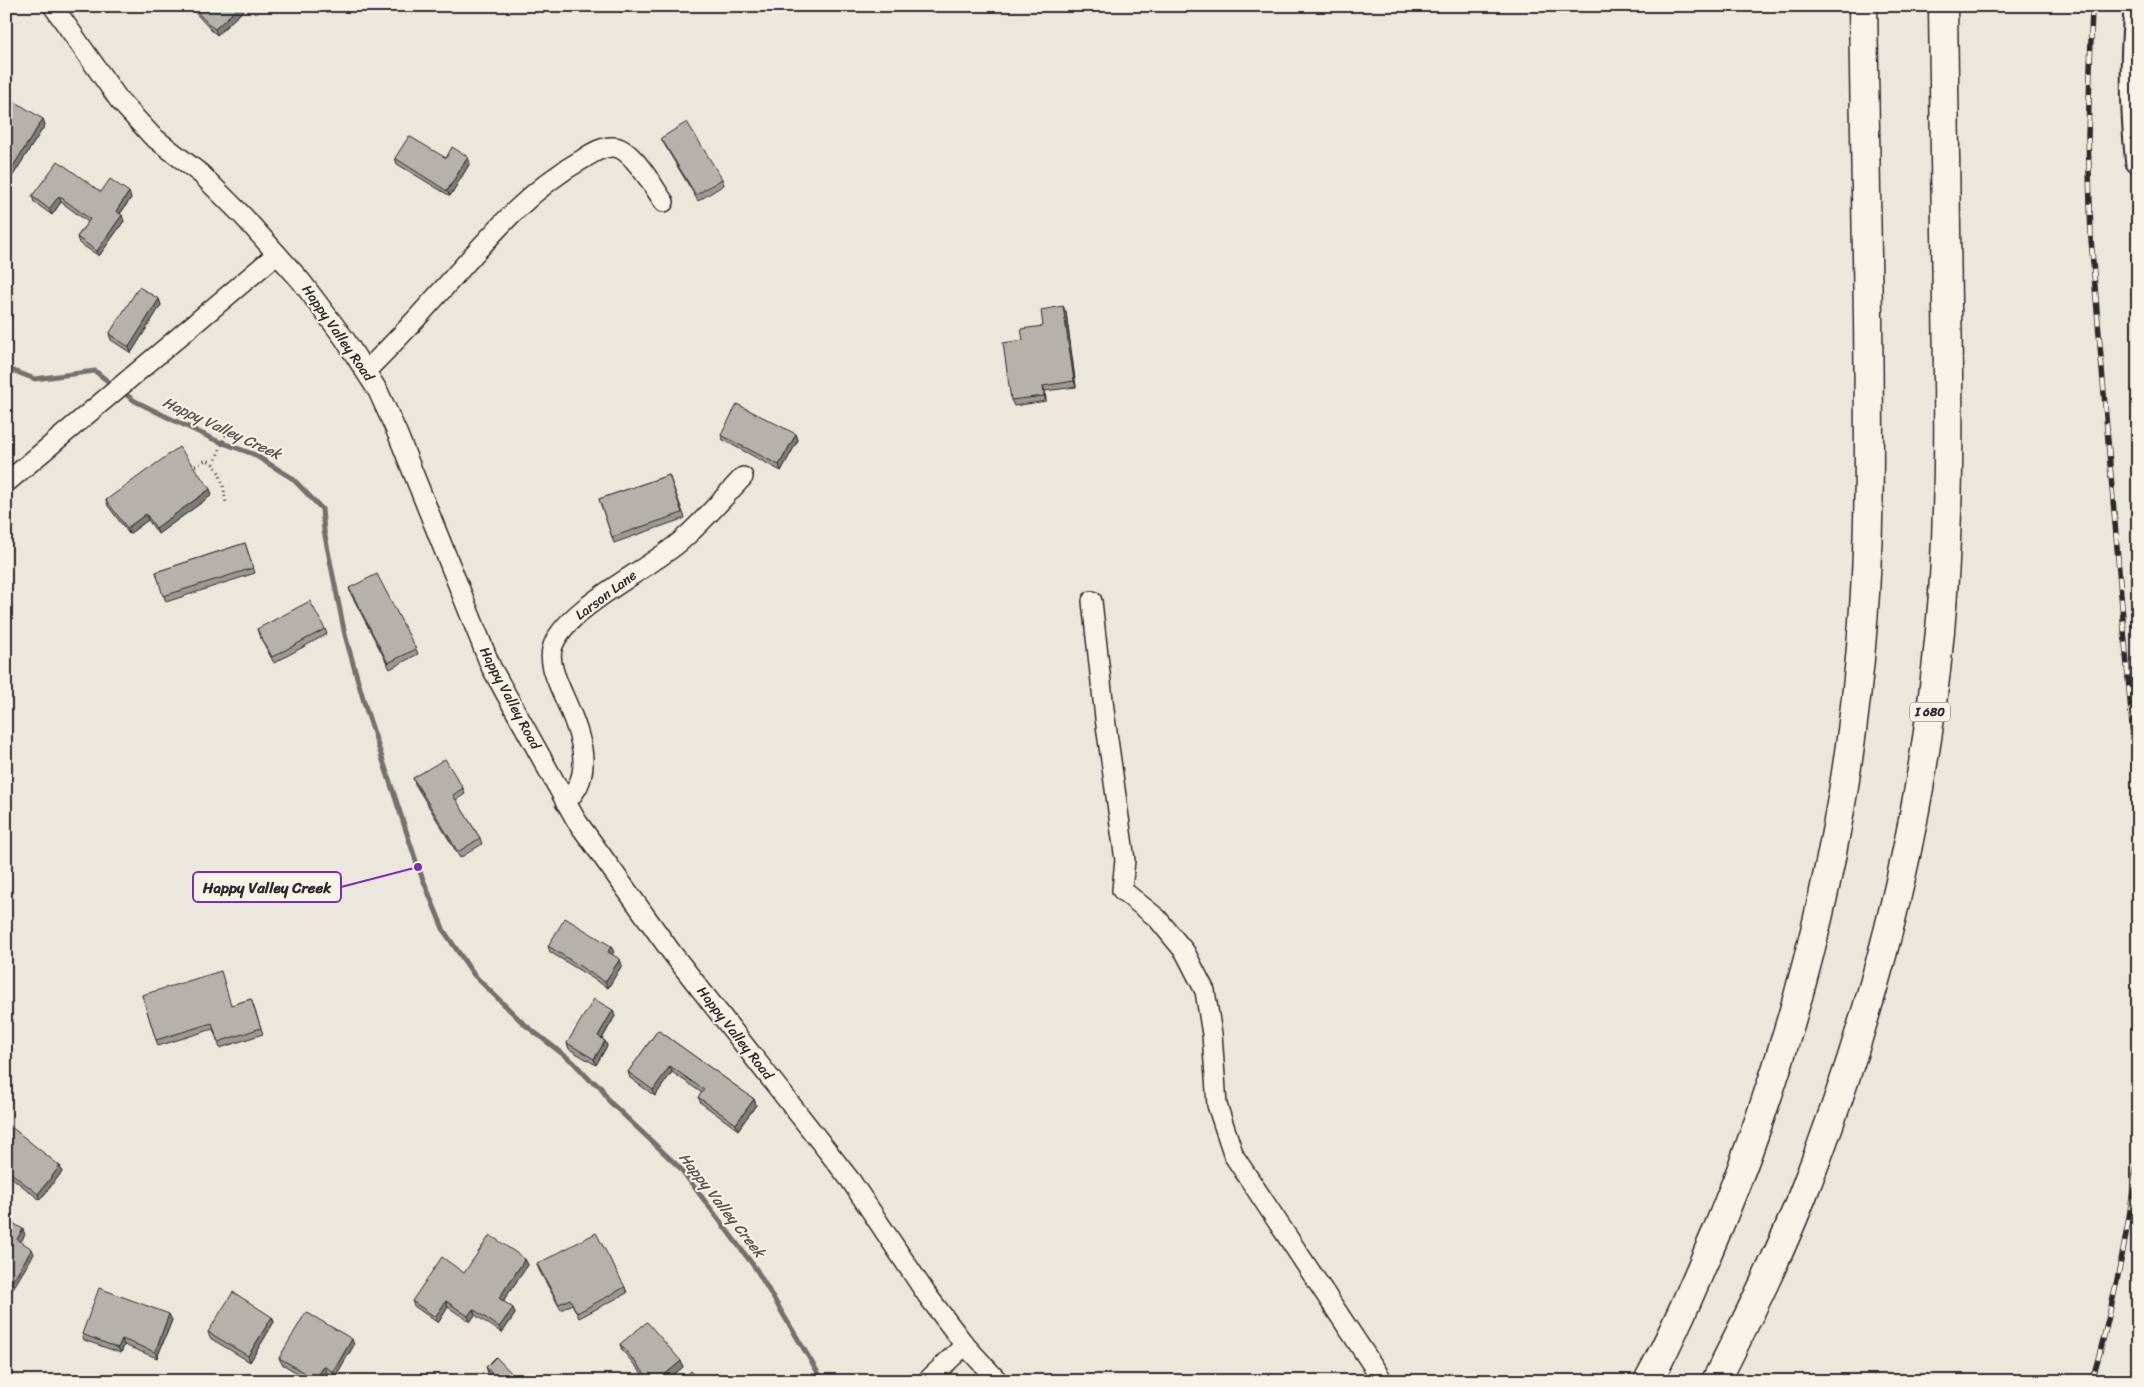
<svg xmlns="http://www.w3.org/2000/svg" width="2144" height="1387" font-family="Sriracha,sans-serif">
<style>
.lines{fill:none;stroke-linecap:round;stroke-linejoin:round}
.stream{stroke:#72716c;stroke-width:5}
.minor-casing{stroke:#2b2b2b;stroke-width:22}
.major-casing{stroke:#2b2b2b;stroke-width:28}
.highway-casing{stroke:#2b2b2b;stroke-width:31}
.path{stroke:#2b2b2b;stroke-width:3;stroke-dasharray:1 4;stroke-linecap:butt}
.minor{stroke:#f7f3e8;stroke-width:19}
.major{stroke:#f7f3e8;stroke-width:24}
.highway{stroke:#f7f3e8;stroke-width:28}
.rail-casing{stroke:#2b2b2b;stroke-width:5.5}
.rail{stroke:#f7f3e8;stroke-width:4;stroke-dasharray:11;stroke-linecap:butt}
.wall{fill:#9c9993;stroke:#2b2b2b}
.shaded-wall{fill:#7f7d78;stroke:#2b2b2b}
.building{fill:#b5b2ab;stroke:#2b2b2b}
.labels{text-anchor:middle;dominant-baseline:central;stroke-width:4;stroke-linejoin:round;paint-order:stroke}
.shield{fill:#f7f3e8;stroke:#686764;stroke-width:1}
.shield-label{font-size:12px;font-weight:bold;fill:#2b2b2b}
.street-label{font-size:14px;fill:#2b2b2b;stroke:#f7f3e8}
.water-label{font-size:15px;font-style:italic;fill:#555451;stroke:#f7f3e8}
.leader{fill:none;stroke:#7b2cbf;stroke-width:2}
.callout-dot{fill:#7b2cbf;stroke:#f7f3e8;stroke-width:2}
.callout{fill:#f7f3e8;stroke:#7b2cbf;stroke-width:2}
.callout-label{font-size:15px;text-anchor:middle;font-weight:bold;fill:#2b2b2b}
</style>
<rect width="100%" height="100%" fill="#ebe7dd"/>
<filter id="ink" filterUnits="userSpaceOnUse"><feTurbulence type="fractalNoise" baseFrequency=".02" numOctaves="2"/><feDisplacementMap in="SourceGraphic" scale="10" xChannelSelector="R" yChannelSelector="G"/><feConvolveMatrix kernelMatrix="1 2 1 2 8 2 1 2 1" color-interpolation-filters="sRGB"/></filter>
<g filter="url(#ink)">
<g class="lines">
<g class="stream">
<path d="M6,368L35,379L95,371L114,386"/>
<path d="M121,391L135,401L163,415L215,440L253,454L292,478L322,509L324,531L345,635L366,709L418,867L444,931L474,975L524,1024L573,1062L590,1080L600,1086L609,1101L680,1168L756,1269L823,1381"/>
</g>
<defs>
<g id="minor">
<path d="M53,6L119,100L152,136L201,174L244,217L301,281L344,338L378,391L398,435L491,667L576,820L672,953L851,1181L927,1295L965,1345L998,1381"/>
<path d="M366,371C389,348 412,324 434,299C480,249 522,193 583,159C592,153 603,146 614,147C632,148 654,188 664,202"/>
<path d="M6,483L277,254"/>
<path d="M1092,601L1105,718L1125,860L1122,890L1157,918L1185,952L1205,991L1212,1034L1217,1105L1234,1156L1383,1381"/>
<path d="M565,802C600,773 576,724 561,690C556,678 549,663 552,649C562,609 652,568 682,540C704,521 723,498 743,477"/>
<path d="M927,1381L965,1345"/>
</g>
<path id="major" d="M2137,6C2132,57 2133,110 2138,161"/>
<g id="highway">
<path d="M1648,1381C1675,1331 1697,1278 1719,1226C1798,1034 1848,830 1863,622C1871,521 1869,419 1868,318C1866,214 1865,110 1863,6"/>
<path d="M1716,1381C1747,1319 1778,1258 1803,1194C1875,1012 1922,826 1940,631C1950,522 1949,413 1947,304C1946,205 1944,106 1943,6"/>
</g>
</defs>
<use href="#minor" class="minor-casing"/>
<use href="#major" class="major-casing"/>
<use href="#highway" class="highway-casing"/>
<g class="path">
<path d="M214,464L227,431"/>
<path d="M195,466L206,460C222,465 224,490 226,504"/>
</g>
<use href="#minor" class="minor"/>
<use href="#major" class="major"/>
<use href="#highway" class="highway"/>
<defs>
<g id="rail">
<path d="M2092,6L2088,135L2091,239L2138,796"/>
<path d="M2092,1381C2113,1307 2129,1230 2138,1154"/>
</g>
</defs>
<use href="#rail" class="rail-casing"/>
<use href="#rail" class="rail"/>
</g>
<g class="wall">
<path d="M189,6H248L217,35L211,30Z"/>
<path d="M6,114L43,119L45,125L12,177L6,173Z"/>
<path d="M661,138L722,179L724,185L698,201L664,144Z"/>
<path d="M395,158H446L470,163L450,196L397,164Z"/>
<path d="M101,192L131,198L120,214L124,221L99,256L79,243L77,237L88,222L61,202L52,215L34,202L32,196Z"/>
<path d="M159,299L161,305L131,353L111,340L109,334Z"/>
<path d="M1066,312L1076,387L1045,391L1046,401L1014,406L1011,400L1023,340L1043,326Z"/>
<path d="M796,434L798,440L781,471L723,440L721,435Z"/>
<path d="M669,475L685,518L614,543L599,499Z"/>
<path d="M210,489L212,495L158,534L148,520L129,534L108,506L106,500Z"/>
<path d="M245,543L255,573L166,602L156,572Z"/>
<path d="M349,588L416,649L418,654L390,669L351,594Z"/>
<path d="M257,629H325L327,634L274,663L259,635Z"/>
<path d="M413,778L463,788L465,794L456,800L480,838L482,844L460,858L415,784Z"/>
<path d="M548,946L614,952L612,954L622,965L608,988L550,952Z"/>
<path d="M142,995L232,1005L251,999L263,1034L220,1048L213,1029L158,1046Z"/>
<path d="M615,1016L602,1039L605,1041L607,1046L596,1065L569,1049L567,1043Z"/>
<path d="M658,1030L754,1099L756,1105L738,1130L701,1103L698,1097L702,1093L672,1072L655,1096L630,1078L628,1072Z"/>
<path d="M6,1131L60,1166L62,1172L40,1200L6,1173Z"/>
<path d="M525,1259L528,1265L503,1301L513,1308L515,1314L502,1333L475,1315L470,1322L448,1307L438,1323L414,1306L412,1301L464,1273Z"/>
<path d="M537,1264L625,1287L627,1293L579,1318L572,1304L561,1310L539,1270Z"/>
<path d="M272,1317L274,1322L250,1362L210,1338L208,1332Z"/>
<path d="M172,1320L157,1358L124,1345L121,1353L84,1340L82,1334Z"/>
<path d="M620,1344L681,1361L683,1367L666,1381H648L622,1350Z"/>
<path d="M354,1345L335,1377L326,1372L321,1381H311L282,1364L279,1358Z"/>
<path d="M486,1367L519,1381L495,1380L488,1373Z"/>
</g>
<g class="shaded-wall">
<path d="M240,6H248L217,35L215,29Z"/>
<path d="M43,119L45,125L12,177L10,171Z"/>
<path d="M468,157L470,163L450,196L447,191Z"/>
<path d="M129,192L131,198L118,216L116,211Z"/>
<path d="M59,196L61,202L52,215L49,209Z"/>
<path d="M122,215L124,221L99,256L97,251Z"/>
<path d="M159,299L161,305L131,353L129,347Z"/>
<path d="M1063,306L1066,312L1076,387L1074,381Z"/>
<path d="M10,311L12,317L6,328V318Z"/>
<path d="M1043,386L1045,391L1046,401L1044,396Z"/>
<path d="M796,434L798,440L781,471L779,465Z"/>
<path d="M210,489L212,495L158,534L156,528Z"/>
<path d="M146,514L148,520L129,534L127,528Z"/>
<path d="M611,946L614,952L610,958L608,952Z"/>
<path d="M620,959L622,965L608,988L605,982Z"/>
<path d="M613,1010L615,1016L600,1042L598,1036Z"/>
<path d="M605,1041L607,1046L596,1065L594,1059Z"/>
<path d="M670,1066L672,1072L655,1096L653,1090Z"/>
<path d="M754,1099L756,1105L738,1130L736,1124Z"/>
<path d="M60,1166L62,1172L40,1200L38,1194Z"/>
<path d="M23,1229L25,1235L19,1245L17,1239Z"/>
<path d="M32,1249L34,1254L6,1300V1291Z"/>
<path d="M525,1259L528,1265L501,1304L499,1298Z"/>
<path d="M446,1301L448,1307L438,1323L435,1317Z"/>
<path d="M513,1308L515,1314L502,1333L499,1327Z"/>
<path d="M473,1309L475,1315L470,1322L468,1316Z"/>
<path d="M169,1314L172,1320L157,1358L155,1352Z"/>
<path d="M272,1317L274,1322L250,1362L248,1356Z"/>
<path d="M122,1339L124,1345L121,1353L118,1348Z"/>
<path d="M352,1339L354,1345L335,1377L333,1372Z"/>
<path d="M681,1361L683,1367L666,1381H657Z"/>
<path d="M324,1366L326,1372L321,1381H317L316,1379Z"/>
</g>
<g class="building">
<path d="M192,6H240L215,29L209,25Z"/>
<path d="M14,101L43,119L10,171L6,169V114Z"/>
<path d="M687,122L722,179L696,195L661,138Z"/>
<path d="M409,136L446,158L452,147L468,157L447,191L395,158Z"/>
<path d="M58,161L101,192L110,179L129,192L116,211L122,215L97,251L77,237L90,219L59,196L49,209L32,196Z"/>
<path d="M139,287L159,299L129,347L109,334Z"/>
<path d="M1063,306L1074,381L1043,386L1044,396L1011,400L1003,343L1023,340L1021,329L1043,326L1041,310Z"/>
<path d="M6,309L10,311L6,318Z"/>
<path d="M737,404L796,434L779,465L721,435Z"/>
<path d="M179,447L210,489L156,528L146,514L127,528L106,500Z"/>
<path d="M669,475L682,513L612,537L599,499Z"/>
<path d="M245,543L253,568L163,596L156,572Z"/>
<path d="M377,574L416,649L388,663L349,588Z"/>
<path d="M310,601L325,629L272,657L257,629Z"/>
<path d="M445,759L463,788L453,795L480,838L458,852L413,778Z"/>
<path d="M565,918L611,946L608,952L620,959L605,982L548,946Z"/>
<path d="M221,971L231,1005L251,999L261,1028L218,1042L212,1023L156,1040L142,995Z"/>
<path d="M594,999L613,1010L598,1036L605,1041L594,1059L567,1043Z"/>
<path d="M658,1030L754,1099L736,1124L698,1097L704,1090L670,1066L653,1090L628,1072Z"/>
<path d="M10,1126L60,1166L38,1194L6,1169V1131Z"/>
<path d="M6,1219L23,1229L17,1239L32,1249L6,1291Z"/>
<path d="M596,1233L625,1287L577,1313L570,1299L559,1304L537,1264Z"/>
<path d="M490,1235L525,1259L499,1298L513,1308L499,1327L473,1309L468,1316L446,1301L435,1317L412,1301L442,1257L464,1273Z"/>
<path d="M99,1288L169,1314L155,1352L122,1339L118,1348L82,1334Z"/>
<path d="M233,1292L272,1317L248,1356L208,1332Z"/>
<path d="M306,1312L352,1339L333,1372L324,1366L316,1379L279,1358Z"/>
<path d="M647,1322L681,1361L657,1381H651L620,1344Z"/>
<path d="M496,1357L519,1381H495L497,1379L486,1367Z"/>
<path d="M691,1371L700,1381H680Z"/>
</g>
</g>
<g class="labels">
<rect class="shield" x="1910" y="702.5" width="40" height="19" rx="4"/>
<g class="shield-label">
<text x="1930" y="712">I 680</text>
</g>
<g class="street-label">
<text transform="translate(338 333) rotate(55)">Happy Valley Road</text>
<text transform="translate(606 595) rotate(-37)">Larson Lane</text>
<text transform="translate(510 698) rotate(62)">Happy Valley Road</text>
<text transform="translate(735 1033) rotate(52)">Happy Valley Road</text>
</g>
<g class="water-label">
<text transform="translate(222 428) rotate(25)">Happy Valley Creek</text>
<text transform="translate(722 1205) rotate(52)">Happy Valley Creek</text>
</g>
</g>
<path class="leader" d="M418 867L341 887"/>
<circle class="callout-dot" cx="418" cy="867" r="5"/>
<rect class="callout" x="193" y="872" width="148" height="30" rx="5"/>
<g class="callout-label">
<text x="267" y="893">Happy Valley Creek</text>
</g>
<rect width="2144" height="1387" fill="none" stroke="#f7f3e8" stroke-width="25"/>
<rect x="12" y="12" width="2119" height="1362" fill="none" stroke="#2b2b2b" stroke-width="2" filter="url(#ink)"/>
</svg>
